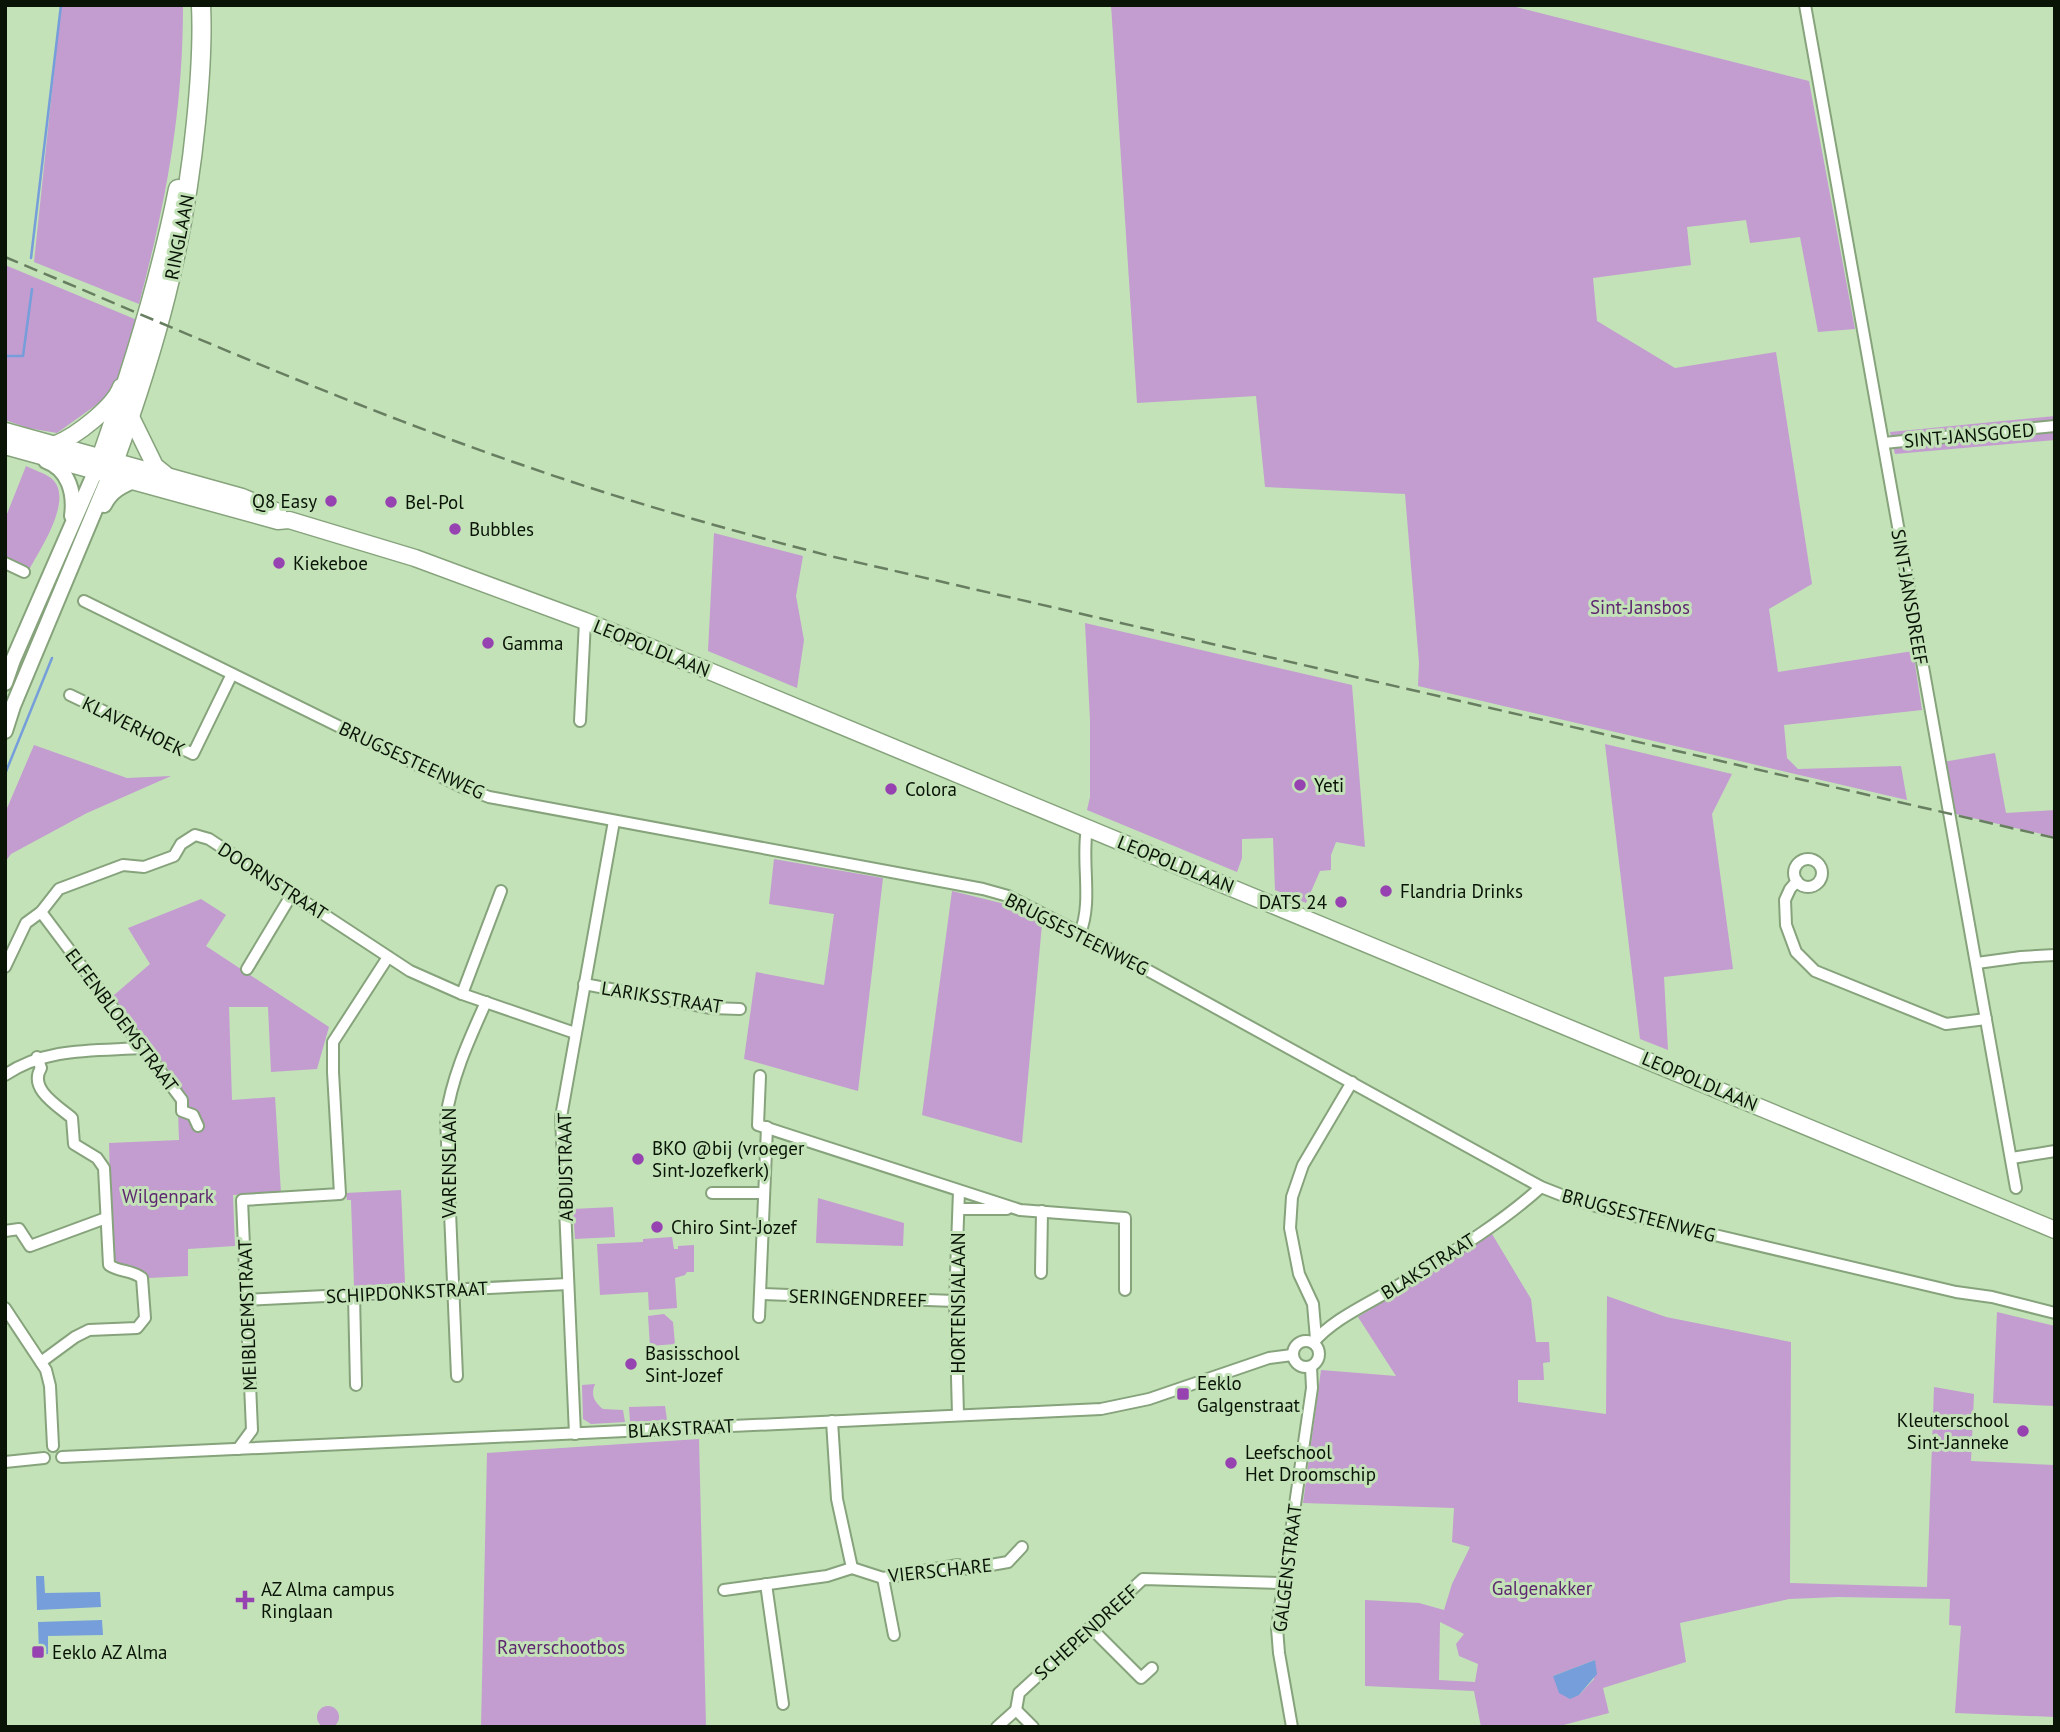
<svg xmlns="http://www.w3.org/2000/svg" width="2060" height="1732" font-family="'PT Sans',sans-serif">
<style>
.green{fill:#c39cd0;fill-rule:evenodd}
.water{fill:#759eda}
.lines{fill:none;stroke-linecap:round;stroke-linejoin:round}
.stream{stroke:#759eda;stroke-width:2.5}
.minor-casing{stroke:#86a37c;stroke-width:14}
.secondary-casing{stroke:#86a37c;stroke-width:18}
.primary-casing{stroke:#86a37c;stroke-width:19}
.trunk-casing{stroke:#86a37c;stroke-width:21}
.minor{stroke:#fff;stroke-width:10}
.secondary{stroke:#fff;stroke-width:14}
.primary{stroke:#fff;stroke-width:16}
.trunk{stroke:#fff;stroke-width:18}
.rail{stroke:#687e61;stroke-width:2.5;stroke-dasharray:14 7;stroke-linecap:butt}
.poi-dot{fill:#9642b0;stroke:#c3e2b8;stroke-width:2.5}
.labels{text-anchor:middle;dominant-baseline:central;stroke-width:6;stroke-linejoin:round;paint-order:stroke}
.street-label{font-size:19px;fill:#091406;stroke:#c3e2b8}
.poi-label{font-size:19px;fill:#091406;stroke:#c3e2b8;text-anchor:start}
.park-label{font-size:19px;fill:#5e2770;stroke:#c3e2b8}
</style>
<rect width="100%" height="100%" fill="#c3e2b8"/>
<g class="green">
<path d="M61,5H183C183,112 166,201 139,304L34,262Z"/>
<path d="M1111,5H1508L1809,81L1855,329L1818,332L1800,237L1750,243L1746,220L1687,227L1691,265L1593,278L1597,321L1675,368L1776,352L1812,584L1769,609L1778,672L1913,651L1922,710L1784,725L1787,758L1798,769L1901,766L1907,800L1418,686L1419,663L1405,494L1265,487L1256,396L1137,403Z"/>
<path d="M5,265L137,320L115,388L103,400L57,433L28,428L5,420Z"/>
<path d="M2055,416V440L1895,454L1890,432Z"/>
<path d="M26,466C34,470 44,473 51,478C75,497 41,548 30,568L5,556V519Z"/>
<path d="M714,533L803,556L796,596L804,640L797,688L708,651Z"/>
<path d="M1085,623L1352,685L1365,847L1336,842L1331,855V870L1320,871L1306,903L1275,890L1273,838L1242,839V858L1237,872L1087,810L1090,797V720Z"/>
<path d="M1605,744L1732,774L1712,814L1733,969L1664,977L1668,1050L1640,1039Z"/>
<path d="M34,745L127,778L171,776L87,813L11,854L5,862V813Z"/>
<path d="M1995,753L2006,813L2055,810V837L1951,813L1943,762Z"/>
<path d="M774,859L883,878L858,1091L744,1059L756,972L824,985L834,914L769,904Z"/>
<path d="M952,891L1009,905L1042,924L1022,1143L922,1115Z"/>
<path d="M201,899L226,915L206,946L329,1027L317,1069L271,1072L268,1007H229L232,1100L275,1097L281,1193L233,1195L235,1246L188,1249V1276L149,1278L137,1268C124,1268 117,1268 112,1255L109,1143L179,1140L177,1081L113,996L150,964L128,928Z"/>
<path d="M401,1190L405,1283L354,1286L351,1200H347L346,1193Z"/>
<path d="M818,1198L904,1223L903,1246L816,1243Z"/>
<path d="M613,1207L615,1237L575,1239L573,1209Z"/>
<path d="M1492,1234L1531,1299L1536,1342H1549L1550,1362L1543,1363L1544,1380H1518V1402L1606,1414L1607,1296L1666,1317L1791,1342L1790,1583L1927,1587L1934,1387L1974,1394L1971,1461L2054,1465L2055,1457V1717L1955,1713L1961,1626L1949,1625L1950,1599L1838,1597L1789,1599L1680,1623L1686,1662L1603,1688L1609,1713L1556,1727H1481L1474,1691L1365,1686V1600L1419,1603L1444,1610L1452,1584L1470,1547L1452,1542L1454,1508L1303,1503L1321,1370L1396,1376L1358,1317ZM1440,1622L1464,1634L1456,1644L1459,1656L1478,1664L1475,1682L1439,1680ZM1595,1660L1594,1679L1579,1695L1553,1676Z"/>
<path d="M672,1237L674,1249H678V1246L694,1245V1272H687L685,1275L675,1278L677,1308L649,1310L648,1292L600,1295L597,1244L643,1242V1239Z"/>
<path d="M1997,1312L2055,1326V1406L1993,1403Z"/>
<path d="M664,1314L673,1322L675,1344L650,1346L648,1316Z"/>
<path d="M595,1384C590,1395 595,1403 603,1409L623,1410L625,1422L591,1424L583,1419L582,1385Z"/>
<path d="M665,1406L667,1420L630,1422L629,1407Z"/>
<path d="M699,1439L706,1727H481L487,1453Z"/>
<circle cx="328" cy="1717" r="11"/>
</g>
<g class="water">
<path d="M36,1576H44L45,1593L100,1592L101,1607L37,1610Z"/>
<path d="M102,1620L103,1635L48,1636V1654L39,1655L38,1622Z"/>
<path d="M1595,1660L1597,1674L1579,1695L1570,1699L1559,1693L1553,1676Z"/>
</g>
<g class="lines">
<g class="stream">
<path d="M31,258L61,5"/>
<path d="M5,356H23L32,289"/>
<path d="M5,774L52,658"/>
</g>
<defs>
<g id="minor">
<path d="M1805,5L2016,1188"/>
<path d="M1884,443L2055,426"/>
<path d="M5,563L24,572"/>
<path d="M84,601L462,787L489,797L983,889L1008,896L1080,933L1541,1187L1569,1198L1613,1211L1956,1292L1992,1297L2055,1313"/>
<path d="M70,695L193,754L232,674"/>
<path d="M580,721L585,621"/>
<circle cx="1808" cy="873" r="14"/>
<path d="M1797,881L1790,889L1785,900L1786,925L1796,952L1815,971L1946,1024L1986,1019"/>
<path d="M41,912L182,1100V1111L193,1115L198,1126"/>
<path d="M1080,933C1093,901 1081,862 1087,828"/>
<path d="M1977,963L2021,957L2055,955"/>
<path d="M5,967L26,923L41,912L59,889L123,865L144,867L174,856L181,844L195,835L209,839L410,971L462,994L575,1033"/>
<path d="M247,969L292,894"/>
<path d="M584,984L711,1008L740,1009"/>
<path d="M462,994L501,891"/>
<path d="M37,1057L41,1068C28,1089 58,1106 72,1118L74,1144L97,1158L104,1168L109,1265C119,1272 132,1270 142,1278L145,1318L137,1328L89,1330L75,1337L41,1362"/>
<path d="M5,1075C46,1047 95,1051 143,1048"/>
<path d="M760,1076L758,1125L1020,1210L1125,1218V1290"/>
<path d="M2012,1158L2055,1151"/>
<path d="M712,1193H764"/>
<path d="M959,1209H1007"/>
<path d="M5,1231L19,1229L30,1246L106,1218"/>
<path d="M1041,1273L1042,1211"/>
<path d="M761,1294L955,1301"/>
<path d="M354,1295L356,1385"/>
<path d="M246,1300L568,1284"/>
<path d="M5,1308L46,1370L50,1386L53,1446"/>
<path d="M759,1317L767,1127"/>
<path d="M1316,1339L1313,1304L1299,1274L1290,1228L1292,1197L1303,1165L1352,1082"/>
<circle cx="1306" cy="1354" r="13"/>
<path d="M1313,1343C1332,1320 1364,1306 1389,1291C1441,1259 1496,1228 1541,1187"/>
<path d="M457,1376L446,1118C452,1076 469,1040 486,1002"/>
<path d="M958,1415L955,1301L959,1191"/>
<path d="M575,1434L561,1117L614,821"/>
<path d="M238,1449L252,1430L242,1200L340,1194L333,1072V1042L388,957"/>
<path d="M62,1457L1101,1409L1149,1399L1269,1358L1292,1355"/>
<path d="M5,1462L44,1458"/>
<path d="M852,1568L883,1578L958,1565L968,1569L1008,1562L1022,1547"/>
<path d="M883,1578L894,1635"/>
<path d="M766,1584L783,1704"/>
<path d="M724,1590L827,1576L852,1568L837,1499L832,1421"/>
<path d="M1091,1628L1141,1678L1152,1668"/>
<path d="M1016,1710L1033,1727"/>
<path d="M997,1727L1016,1710L1019,1693L1143,1579L1283,1583"/>
<path d="M1292,1727L1279,1653L1277,1628L1312,1388L1311,1367"/>
</g>
<g id="secondary">
<path d="M46,461C69,469 75,494 72,516"/>
<path d="M104,505C111,491 121,486 136,480"/>
<path d="M5,683L13,660L96,470"/>
<path d="M5,731L13,706L110,474"/>
</g>
<g id="primary">
<path d="M131,417L155,466L165,474"/>
<path d="M5,431L242,497L278,512"/>
<path d="M56,444C76,436 114,407 121,387"/>
<path d="M5,446L278,521L289,520L415,558L585,621L714,673L2055,1230"/>
</g>
<g id="trunk">
<path d="M101,458C132,370 160,280 178,189"/>
<path d="M114,462C156,346 184,245 196,122C200,82 203,45 201,5"/>
</g>
</defs>
<use href="#minor" class="minor-casing"/>
<use href="#secondary" class="secondary-casing"/>
<use href="#primary" class="primary-casing"/>
<use href="#trunk" class="trunk-casing"/>
<use href="#minor" class="minor"/>
<use href="#secondary" class="secondary"/>
<use href="#primary" class="primary"/>
<use href="#trunk" class="trunk"/>
<path class="rail" d="M5,257C179,330 352,407 531,468C629,502 729,530 830,556L2055,838"/>
</g>
<g class="poi-dot">
<circle cx="331" cy="501" r="7"/>
<circle cx="391" cy="502" r="7"/>
<circle cx="455" cy="529" r="7"/>
<circle cx="279" cy="563" r="7"/>
<circle cx="488" cy="643" r="7"/>
<circle cx="1300" cy="785" r="7"/>
<circle cx="891" cy="789" r="7"/>
<circle cx="1386" cy="891" r="7"/>
<circle cx="1341" cy="902" r="7"/>
<circle cx="638" cy="1159" r="7"/>
<circle cx="657" cy="1227" r="7"/>
<circle cx="631" cy="1364" r="7"/>
<rect x="1176" y="1387" width="14" height="14" rx="3.5"/>
<circle cx="2023" cy="1431" r="7"/>
<circle cx="1231" cy="1463" r="7"/>
<path d="M241.5 1589.5h7v7h7v7h-7v7h-7v-7h-7v-7h7z"/>
<rect x="31" y="1645" width="14" height="14" rx="3.5"/>
</g>
<g class="labels">
<g class="street-label">
<text transform="translate(179 237) rotate(-79)">RINGLAAN</text>
<text transform="translate(1969 435) rotate(-5)">SINT-JANSGOED</text>
<text transform="translate(1910 597) rotate(80)">SINT-JANSDREEF</text>
<text transform="translate(652 648) rotate(22)">LEOPOLDLAAN</text>
<text transform="translate(134 726) rotate(26)">KLAVERHOEK</text>
<text transform="translate(412 760) rotate(25)">BRUGSESTEENWEG</text>
<text transform="translate(1176 864) rotate(22)">LEOPOLDLAAN</text>
<text transform="translate(273 881) rotate(33)">DOORNSTRAAT</text>
<text transform="translate(1077 934) rotate(27)">BRUGSESTEENWEG</text>
<text transform="translate(662 997) rotate(9)">LARIKSSTRAAT</text>
<text transform="translate(122 1020) rotate(53)">ELFENBLOEMSTRAAT</text>
<text transform="translate(1700 1081) rotate(23)">LEOPOLDLAAN</text>
<text transform="translate(449 1163) rotate(-90)">VARENSLAAN</text>
<text transform="translate(565 1167) rotate(-91)">ABDIJSTRAAT</text>
<text transform="translate(1639 1215) rotate(15)">BRUGSESTEENWEG</text>
<text transform="translate(1428 1266) rotate(-32)">BLAKSTRAAT</text>
<text transform="translate(407 1292) rotate(-3)">SCHIPDONKSTRAAT</text>
<text transform="translate(858 1298) rotate(2)">SERINGENDREEF</text>
<text transform="translate(958 1303) rotate(-90)">HORTENSIALAAN</text>
<text transform="translate(247 1315) rotate(-92)">MEIBLOEMSTRAAT</text>
<text transform="translate(681 1428) rotate(-3)">BLAKSTRAAT</text>
<text transform="translate(1287 1568) rotate(-83)">GALGENSTRAAT</text>
<text transform="translate(940 1570) rotate(-6)">VIERSCHARE</text>
<text transform="translate(1086 1632) rotate(-42)">SCHEPENDREEF</text>
</g>
<g class="poi-label">
<text x="317" y="501" text-anchor="end">Q8 Easy</text>
<text x="405" y="502">Bel-Pol</text>
<text x="469" y="529">Bubbles</text>
<text x="293" y="563">Kiekeboe</text>
<text x="502" y="643">Gamma</text>
<text x="1314" y="785">Yeti</text>
<text x="905" y="789">Colora</text>
<text x="1400" y="891">Flandria Drinks</text>
<text x="1327" y="902" text-anchor="end">DATS 24</text>
<text x="652" y="1148">BKO @bij (vroeger<tspan x="652" dy="22">Sint-Jozefkerk)</tspan></text>
<text x="671" y="1227">Chiro Sint-Jozef</text>
<text x="645" y="1353">Basisschool<tspan x="645" dy="22">Sint-Jozef</tspan></text>
<text x="1197" y="1383">Eeklo<tspan x="1197" dy="22">Galgenstraat</tspan></text>
<text x="2009" y="1420" text-anchor="end">Kleuterschool<tspan x="2009" dy="22">Sint-Janneke</tspan></text>
<text x="1245" y="1452">Leefschool<tspan x="1245" dy="22">Het Droomschip</tspan></text>
<text x="261" y="1589">AZ Alma campus<tspan x="261" dy="22">Ringlaan</tspan></text>
<text x="52" y="1652">Eeklo AZ Alma</text>
</g>
<g class="park-label">
<text x="1640" y="607">Sint-Jansbos</text>
<text x="168" y="1196">Wilgenpark</text>
<text x="1542" y="1588">Galgenakker</text>
<text x="561" y="1647">Raverschootbos</text>
</g>
</g>
<rect width="2060" height="1732" fill="none" stroke="#091406" stroke-width="14"/>
</svg>
